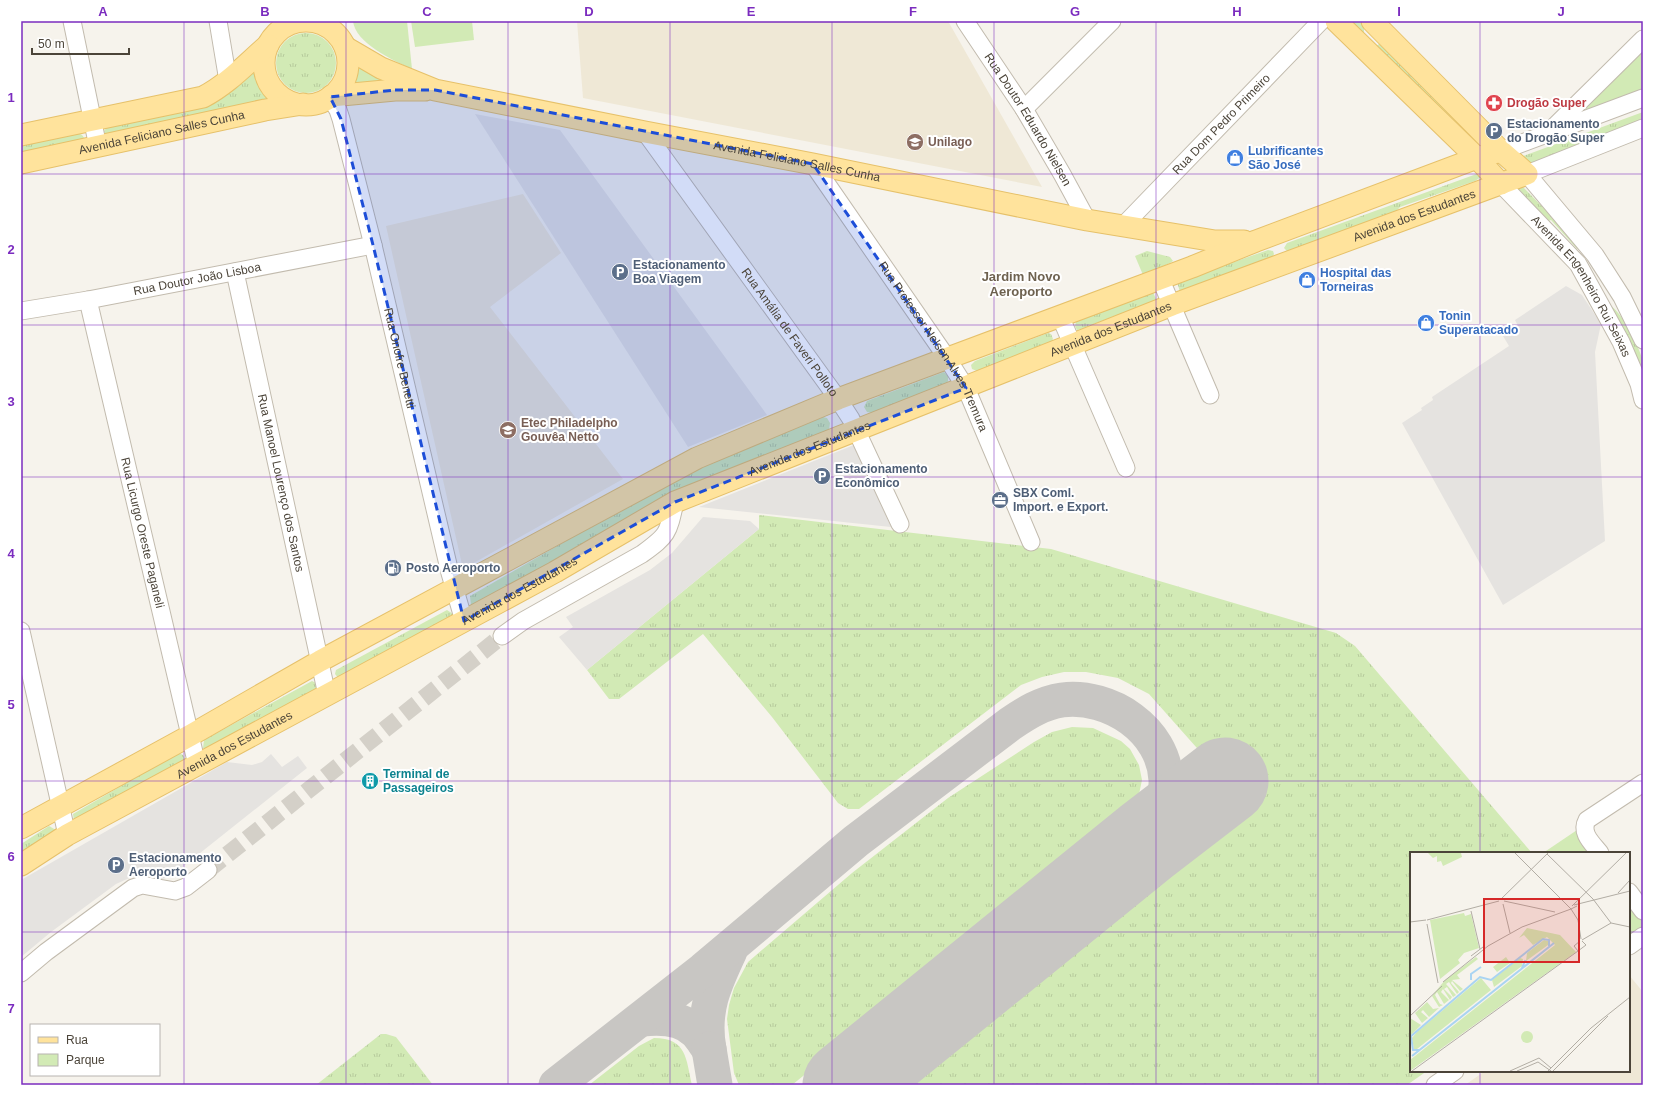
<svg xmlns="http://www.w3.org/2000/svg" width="1664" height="1106" font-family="Arial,sans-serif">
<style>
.education{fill:#efe8d6}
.grass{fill:url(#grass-tufts)}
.green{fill:#d2eab5}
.parking{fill:#e5e3e0}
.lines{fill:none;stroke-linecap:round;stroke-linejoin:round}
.taxiway{stroke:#c8c6c3;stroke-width:35}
.runway{stroke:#c8c6c3;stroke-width:87}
.minor-tunnel{stroke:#d4d0c8;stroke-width:17;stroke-dasharray:17 8;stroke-linecap:butt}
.minor-casing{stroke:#c2bbae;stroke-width:19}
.major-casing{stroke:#e6c16a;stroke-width:23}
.minor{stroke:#fff;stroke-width:17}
.major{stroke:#ffe39c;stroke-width:21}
.marked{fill:#1d4ed8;fill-opacity:0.2;stroke:#1d4ed8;stroke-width:3;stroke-dasharray:8 5;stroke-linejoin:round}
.grid{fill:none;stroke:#7b2cbf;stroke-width:1;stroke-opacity:0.55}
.labels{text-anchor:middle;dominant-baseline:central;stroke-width:4;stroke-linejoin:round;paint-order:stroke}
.health-label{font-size:12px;font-weight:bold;fill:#be3a42;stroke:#fff;text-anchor:start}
.street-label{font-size:12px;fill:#4b4439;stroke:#fff}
.service-label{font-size:12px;font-weight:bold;fill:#4e5e75;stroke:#fff;text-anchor:start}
.education-label{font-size:12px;font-weight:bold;fill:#785e54;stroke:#fff;text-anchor:start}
.shop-label{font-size:12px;font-weight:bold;fill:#366cbe;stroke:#fff;text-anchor:start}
.culture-label{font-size:12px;font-weight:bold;fill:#0d838f;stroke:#fff;text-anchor:start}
.neighbourhood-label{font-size:13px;font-weight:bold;fill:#6e6250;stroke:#fff}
.inset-river{fill:none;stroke:#a9d4f2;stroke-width:2}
.inset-road{fill:none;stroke:#b2ada4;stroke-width:1}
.view{fill:#d62828;fill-opacity:0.15;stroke:#d62828;stroke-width:2}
.inset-edge{fill:none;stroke:#4b4439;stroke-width:2}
.neatline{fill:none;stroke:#7b2cbf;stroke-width:1.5}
.grid-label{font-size:13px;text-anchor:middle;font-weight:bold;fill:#7b2cbf}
</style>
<defs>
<pattern id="grass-tufts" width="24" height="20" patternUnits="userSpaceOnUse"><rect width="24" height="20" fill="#d2eab5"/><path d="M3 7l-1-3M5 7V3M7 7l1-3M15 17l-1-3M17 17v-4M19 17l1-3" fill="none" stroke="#b6ca9c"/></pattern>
</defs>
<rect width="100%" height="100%" fill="#f6f3ec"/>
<g class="education">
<path d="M577,21H948L1042,187L583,98Z"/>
<path d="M523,194L561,253L490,307L623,479L463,569L386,226Z"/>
<path d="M1629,975L1643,992V1085H1465L1485,1071H1629Z"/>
</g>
<g class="grass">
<path d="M1346,21H1359L1364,27V32L1362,34Z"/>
<circle cx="306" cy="63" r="30"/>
<path d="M1379,44H1383L1474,137L1473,141L1375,47Z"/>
<path d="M356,60L370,73L382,81L385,86L351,84Z"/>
<path d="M258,68L267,90L275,99L105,136L104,131L109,125L209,104C229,96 243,83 258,68Z"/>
<path d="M1643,112V122L1529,164L1518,158Z"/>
<path d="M78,133L82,135L85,139L21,158V145Z"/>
<path d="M1482,172L1484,175L1475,181L1400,207L1392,216L1289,253L1284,248L1287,243Z"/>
<path d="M1515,184H1520L1570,235L1580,247L1577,249L1551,220L1546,222L1515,194Z"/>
<path d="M1268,250L1273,251L1274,254L1272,258L1180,292L1177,282Z"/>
<path d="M1147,251L1170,257L1173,261L1170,263L1143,275L1135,256Z"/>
<path d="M1153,292L1156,299L1153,301L1081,329L1077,330L1075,326L1076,322Z"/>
<path d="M1611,306C1623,314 1638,345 1642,358C1644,363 1643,369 1643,374Z"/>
<path d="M1048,333L1051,334L1053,339L1051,343L977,371L972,369L971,365L975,361Z"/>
<path d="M944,372L948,376V381L946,385L873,413L867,412L864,407L867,401Z"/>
<path d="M823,417L827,418L830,423L829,430L471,606L470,596L606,518L717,459Z"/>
<path d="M759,515L1051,549L1336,633L1355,646L1532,853H1411V1071H1427L1407,1085H901L1244,808L1245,798L1218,765H1212L1149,694L1118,678L1086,672H1064L1042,677L1021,685L859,809H848L838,803L772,717L703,634L619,699H609L587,670L759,529Z"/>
<path d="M447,610L453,614L454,621L339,679L335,674L336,670Z"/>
<path d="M312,681L316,683L319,688L209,750L203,748L204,740Z"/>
<path d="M1072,727L1093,728L1121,741L1130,749L1139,765L1142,780L1138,799L1123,819L985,928L792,1085H739L734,1073L727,1019L729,1005L734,988L748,962L852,873L948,798L1034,742L1052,732Z"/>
<path d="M178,753L183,755L186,761L74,821L73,814Z"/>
<path d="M49,826L56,830L21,856V844Z"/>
<path d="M381,1034H386L396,1037L433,1085H316Z"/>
<path d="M654,1038C687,1038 686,1059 692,1085H589L639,1046Z"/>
</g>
<g class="green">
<path d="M353,21H407L412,69C394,61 355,43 353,21Z"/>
<path d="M411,21H472L474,40L415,47Z"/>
<path d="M1643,46V92L1570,119Z"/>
<path d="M1583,826L1599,853H1543Z"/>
<path d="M1629,894L1643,912V935L1629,944Z"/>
</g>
<g class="parking">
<path d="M475,114L560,130L767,415L688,447Z"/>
<path d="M1566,286L1582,295L1601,324L1595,352L1605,541L1503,605L1402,423L1422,410L1421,408L1433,400L1432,397L1509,346L1503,336L1518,326L1515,320Z"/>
<path d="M854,445L891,527L699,507Z"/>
<path d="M703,517L750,521L759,529L587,670L559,637L573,627L566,617L650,570L672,553Z"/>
<path d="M271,754L282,767L298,756L307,768L170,877L162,879L136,875L116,884L51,932L21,957V880L227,762L252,765L262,762Z"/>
</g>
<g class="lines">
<g class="taxiway">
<path d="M642,1019C660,1017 683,1018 696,1032C701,1037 705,1044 709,1049C702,1011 714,985 730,951"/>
<path d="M709,1049L715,1085"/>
<path d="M556,1085L703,970L856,841L1010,724C1026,713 1042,703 1062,700C1110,694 1164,730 1166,780C1167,802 1157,823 1147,841"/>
</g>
<path class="runway" d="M846,1085L1147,841L1225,781"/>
<path class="minor-tunnel" d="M208,870L502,636"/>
<defs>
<g id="minor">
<path d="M72,21L98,147"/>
<path d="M218,21L228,81"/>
<path id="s1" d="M965,21L1024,109L1062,174L1087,220"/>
<path id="s2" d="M330,97L338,110L341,119L373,245L450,573L464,621"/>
<path d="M1024,109L1112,21"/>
<path d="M1554,127L1643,39"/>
<path d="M1643,128L1527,174L1595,255L1622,297L1643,340"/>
<path id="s3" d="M645,132L838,399L851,419L900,524"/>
<path d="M1501,151L1643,98"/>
<path id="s4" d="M813,164L947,358L966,388L1031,542"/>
<path id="s5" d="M1501,184L1578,264L1621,342L1639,384L1643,400"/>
<path id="s6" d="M1122,227L1321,21"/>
<path id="s7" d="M235,272L327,695"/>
<path d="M1160,278L1210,395"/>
<path id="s8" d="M88,300L197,765"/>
<path id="s9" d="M21,311L88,300L373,245"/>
<path d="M1060,316L1126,468"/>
<path d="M21,631L67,835"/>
<path d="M502,636L523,621L642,554C668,535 668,534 675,502"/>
<path d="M1600,853C1592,843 1580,833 1587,820L1643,783"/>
<path d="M1629,892L1643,911"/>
<path d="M1629,946L1643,936"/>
<path d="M21,973L46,952L133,888L142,885L175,891L186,887L208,870"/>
<path d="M1435,1085L1455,1071"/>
</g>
<g id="major">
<path d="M1336,21L1477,158L1501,184"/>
<circle cx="306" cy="63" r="42"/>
<path id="s10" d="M345,47L381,68L435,90L645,132L813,164L1087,220L1215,241H1244"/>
<path d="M331,96L395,90H425"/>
<path d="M21,135L203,97C228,84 247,63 268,45"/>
<path id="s11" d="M21,163L265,110L303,104"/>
<path d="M21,828L191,735L320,661L697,458L838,399L1192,267L1256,241L1477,158L1501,151"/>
<path id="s12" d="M21,865L67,835L555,572L675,502L1172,305L1527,174L1501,151L1372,21"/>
</g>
</defs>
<use href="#minor" class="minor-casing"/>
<use href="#major" class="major-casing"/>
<use href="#minor" class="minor"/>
<use href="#major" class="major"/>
</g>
<path class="marked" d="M395,90H435L813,164L966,388L675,502L464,621L373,245L341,119L330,97Z"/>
<path class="grid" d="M184,21V1085M346,21V1085M508,21V1085M670,21V1085M832,21V1085M994,21V1085M1156,21V1085M1318,21V1085M1480,21V853M21,174H1643M21,325H1643M21,477H1643M21,629H1643M21,781H1643M21,932H1411M1629,932H1643M1480,1071V1085"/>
<defs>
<symbol id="pharmacy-disc" viewBox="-11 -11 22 22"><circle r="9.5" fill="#e0444e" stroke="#fff"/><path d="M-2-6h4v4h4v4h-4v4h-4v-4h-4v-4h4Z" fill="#fff"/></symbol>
<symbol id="parking-disc" viewBox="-11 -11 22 22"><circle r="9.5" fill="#5c6f8a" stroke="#fff"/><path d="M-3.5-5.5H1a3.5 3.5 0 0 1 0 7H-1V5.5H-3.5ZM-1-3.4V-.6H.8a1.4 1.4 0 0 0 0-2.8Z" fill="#fff"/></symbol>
<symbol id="university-disc" viewBox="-11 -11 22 22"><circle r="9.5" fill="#8d6e63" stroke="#fff"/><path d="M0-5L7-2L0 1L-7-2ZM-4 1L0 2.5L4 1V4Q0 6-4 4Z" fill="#fff"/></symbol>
<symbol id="shop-disc" viewBox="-11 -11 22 22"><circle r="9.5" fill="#3f7fe0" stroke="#fff"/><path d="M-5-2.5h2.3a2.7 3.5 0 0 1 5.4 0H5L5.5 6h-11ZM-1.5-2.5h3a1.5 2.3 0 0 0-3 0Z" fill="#fff"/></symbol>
<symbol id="office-disc" viewBox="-11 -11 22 22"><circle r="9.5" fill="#5c6f8a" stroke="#fff"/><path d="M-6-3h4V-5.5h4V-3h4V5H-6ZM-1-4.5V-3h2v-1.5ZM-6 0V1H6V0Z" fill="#fff"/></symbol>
<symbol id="fuel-disc" viewBox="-11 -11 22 22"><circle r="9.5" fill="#5c6f8a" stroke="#fff"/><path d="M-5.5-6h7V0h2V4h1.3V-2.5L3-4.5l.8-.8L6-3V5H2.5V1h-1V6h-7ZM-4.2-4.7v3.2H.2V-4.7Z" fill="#fff"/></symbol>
<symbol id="building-disc" viewBox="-11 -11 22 22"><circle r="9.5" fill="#0f9aa8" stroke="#fff"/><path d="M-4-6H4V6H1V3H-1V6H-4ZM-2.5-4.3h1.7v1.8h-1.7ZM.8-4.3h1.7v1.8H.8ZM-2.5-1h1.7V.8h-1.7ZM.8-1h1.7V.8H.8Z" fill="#fff"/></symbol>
</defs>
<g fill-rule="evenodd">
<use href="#pharmacy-disc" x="1484" y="93" width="20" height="20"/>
<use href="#parking-disc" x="1484" y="121" width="20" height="20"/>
<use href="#university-disc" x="905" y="132" width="20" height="20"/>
<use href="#shop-disc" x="1225" y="148" width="20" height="20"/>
<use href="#parking-disc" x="610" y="262" width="20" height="20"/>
<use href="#shop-disc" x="1297" y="270" width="20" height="20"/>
<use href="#shop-disc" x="1416" y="313" width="20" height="20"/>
<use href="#university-disc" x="498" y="420" width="20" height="20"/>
<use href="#parking-disc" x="812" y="466" width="20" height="20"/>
<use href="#office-disc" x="990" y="490" width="20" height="20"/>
<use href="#fuel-disc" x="383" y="558" width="20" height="20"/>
<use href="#building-disc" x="360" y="771" width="20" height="20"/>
<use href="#parking-disc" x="106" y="855" width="20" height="20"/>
</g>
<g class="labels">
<g class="health-label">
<text x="1507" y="103">Drogão Super</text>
</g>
<g class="street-label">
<text stroke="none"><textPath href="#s1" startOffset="117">Rua Doutor Eduardo Nielsen</textPath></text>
<text stroke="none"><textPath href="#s6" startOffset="143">Rua Dom Pedro Primeiro</textPath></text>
<text stroke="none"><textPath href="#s11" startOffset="144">Avenida Feliciano Salles Cunha</textPath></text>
<text stroke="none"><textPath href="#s10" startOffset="469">Avenida Feliciano Salles Cunha</textPath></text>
<text stroke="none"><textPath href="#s12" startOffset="1541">Avenida dos Estudantes</textPath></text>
<text stroke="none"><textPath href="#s9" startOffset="179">Rua Doutor João Lisboa</textPath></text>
<text stroke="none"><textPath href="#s5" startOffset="131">Avenida Engenheiro Rui Seixas</textPath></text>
<text stroke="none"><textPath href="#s12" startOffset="1217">Avenida dos Estudantes</textPath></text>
<text stroke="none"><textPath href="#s3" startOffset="247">Rua Amália de Faveri Polloto</textPath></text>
<text stroke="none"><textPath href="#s4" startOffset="219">Rua Professor Nelson Alves Tremura</textPath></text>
<text stroke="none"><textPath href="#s2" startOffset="271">Rua Onofre Benetti</textPath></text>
<text stroke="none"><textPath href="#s12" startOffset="893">Avenida dos Estudantes</textPath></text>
<text stroke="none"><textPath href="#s7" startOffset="216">Rua Manoel Lourenço dos Santos</textPath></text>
<text stroke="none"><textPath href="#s8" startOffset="239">Rua Licurgo Oreste Paganeli</textPath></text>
<text stroke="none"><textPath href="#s12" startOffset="569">Avenida dos Estudantes</textPath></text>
<text stroke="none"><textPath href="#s12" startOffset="245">Avenida dos Estudantes</textPath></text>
</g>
<g class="service-label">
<text x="1507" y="124">Estacionamento<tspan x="1507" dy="14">do Drogão Super</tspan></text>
<text x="633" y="265">Estacionamento<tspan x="633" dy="14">Boa Viagem</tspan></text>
<text x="835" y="469">Estacionamento<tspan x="835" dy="14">Econômico</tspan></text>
<text x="1013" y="493">SBX Coml.<tspan x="1013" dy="14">Import. e Export.</tspan></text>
<text x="406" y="568">Posto Aeroporto</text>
<text x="129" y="858">Estacionamento<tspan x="129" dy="14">Aeroporto</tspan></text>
</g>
<g class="education-label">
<text x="928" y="142">Unilago</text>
<text x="521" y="423">Etec Philadelpho<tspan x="521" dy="14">Gouvêa Netto</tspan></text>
</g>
<g class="shop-label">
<text x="1248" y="151">Lubrificantes<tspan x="1248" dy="14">São José</tspan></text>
<text x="1320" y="273">Hospital das<tspan x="1320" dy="14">Torneiras</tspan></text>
<text x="1439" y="316">Tonin<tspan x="1439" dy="14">Superatacado</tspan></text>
</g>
<g class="culture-label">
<text x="383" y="774">Terminal de<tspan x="383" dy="14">Passageiros</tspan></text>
</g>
<g class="neighbourhood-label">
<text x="1021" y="276">Jardim Novo<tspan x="1021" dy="15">Aeroporto</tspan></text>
</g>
</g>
<g transform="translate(1410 852)">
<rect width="220" height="220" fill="#f6f3ec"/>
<path d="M117,76L150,83L166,100L0,219V208L145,93L137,85L123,93L114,83L109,86ZM134,88L138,89V93L116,109L117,101ZM66,105L68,107L47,123L50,127L42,128L53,137L50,139L42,129L41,131L49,140L47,142L39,130L36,132L46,143L43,145L37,135L34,137L42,145L40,148L33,137L31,140L39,148L34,152L27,140L25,143L30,152L33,153L29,155L22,144L35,128ZM96,105L100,111L87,120L83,115ZM110,106L113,107L112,114L84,135L82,128ZM71,126L81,138L7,197H4L2,186L7,180ZM17,150L23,157L29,156L19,165L13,158L11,160L18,166L12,171L5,161ZM0,166L11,173L0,184Z" fill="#d2eab5"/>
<path d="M18,1H51L52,5L33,14L31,9L27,10V4L23,6Z" fill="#d2eab5"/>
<path d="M54,61L55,64L61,62L69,96L54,101L48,108L50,111L30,127L20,68Z" fill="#d2eab5"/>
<path d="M111 185a6 6 0 1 1 12 0a6 6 0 1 1-12 0Z" fill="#d2eab5"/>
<path class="inset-river" d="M112,116L115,109L119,111M61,128V122L71,115M1,184L3,198H9M0,185L70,125L81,128L133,87L139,88V94M2,204L144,91"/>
<path class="inset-road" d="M137,2L183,47L201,71L220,75M208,41L220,28M90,48L138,1M94,49L145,60M93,52L100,81M164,53L220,39M162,54L216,1M167,54L161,57L168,68L171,87M61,59L70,97M17,68L89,49M0,70L16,68M17,72L28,131M172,88L201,71M168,99L164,94L170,89M61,104L73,95M33,130L78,94L112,75L161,57L105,1M0,164L32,134M2,219L168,99L176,93L172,89M100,219L129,206L141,216M107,219L128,210L141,219M138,219L181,176L220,145M143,219L198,164"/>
<path class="view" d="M74,47H169V110H74Z"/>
<rect width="220" height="220" class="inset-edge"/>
</g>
<rect width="1664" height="1106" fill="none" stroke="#ffffff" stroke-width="44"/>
<rect x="30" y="1024" width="130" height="52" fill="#ffffff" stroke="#b7b4b0"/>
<rect x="38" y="1037" width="20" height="6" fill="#ffe39c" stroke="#b7b4b0"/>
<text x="66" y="1044" font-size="12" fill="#4b4439">Rua</text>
<rect x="38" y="1054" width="20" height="12" fill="#d2eab5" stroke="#b7b4b0"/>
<text x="66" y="1064" font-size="12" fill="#4b4439">Parque</text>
<path d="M32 48v6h97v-6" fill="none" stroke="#4b4439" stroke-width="2"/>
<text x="38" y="48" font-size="12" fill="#4b4439" stroke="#ffffff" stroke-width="3" paint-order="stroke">50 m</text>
<rect x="22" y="22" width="1620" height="1062" class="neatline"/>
<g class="grid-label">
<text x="103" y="16">A</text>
<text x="265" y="16">B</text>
<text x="427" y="16">C</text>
<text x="589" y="16">D</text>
<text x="751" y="16">E</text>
<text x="913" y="16">F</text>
<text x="1075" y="16">G</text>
<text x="1237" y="16">H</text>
<text x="1399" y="16">I</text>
<text x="1561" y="16">J</text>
<text x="11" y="102">1</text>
<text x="11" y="254">2</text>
<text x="11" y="406">3</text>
<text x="11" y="558">4</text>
<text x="11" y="709">5</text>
<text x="11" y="861">6</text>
<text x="11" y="1013">7</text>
</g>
</svg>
